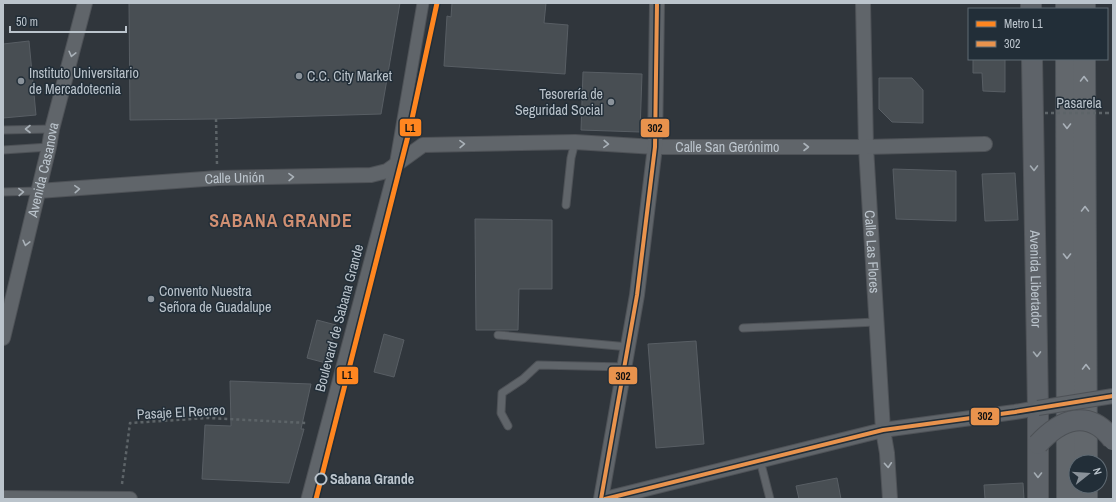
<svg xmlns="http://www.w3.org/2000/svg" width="1116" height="502" font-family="'Archivo Narrow',sans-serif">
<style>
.building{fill:#484e53;stroke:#585e64}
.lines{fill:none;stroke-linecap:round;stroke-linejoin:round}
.service-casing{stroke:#4e5257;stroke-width:9}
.pedestrian-casing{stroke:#4e5257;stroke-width:13}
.minor-casing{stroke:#4e5257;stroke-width:16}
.secondary-casing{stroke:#4e5257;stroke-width:22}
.primary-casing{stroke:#4d5359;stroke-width:24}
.path{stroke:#5d6468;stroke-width:2.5;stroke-dasharray:3 3;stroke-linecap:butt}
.service{stroke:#60656a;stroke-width:7}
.pedestrian{stroke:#60656a;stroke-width:11}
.minor{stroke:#60656a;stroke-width:14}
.secondary{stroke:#5e6369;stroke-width:20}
.primary{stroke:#62676c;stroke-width:22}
.minor-bridge-casing{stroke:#4e5257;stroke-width:16;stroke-linecap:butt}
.secondary-bridge-casing{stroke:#4e5257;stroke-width:22;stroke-linecap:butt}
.path-bridge{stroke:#5d6468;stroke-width:2.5;stroke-dasharray:3 3;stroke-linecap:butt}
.minor-bridge{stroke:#60656a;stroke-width:14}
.secondary-bridge{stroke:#5e6369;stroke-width:20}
.bus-1-casing{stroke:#222e38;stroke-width:7}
.bus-1{stroke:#e9934d;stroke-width:4}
.metro-1-casing{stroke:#222e38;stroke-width:8}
.metro-1{stroke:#ff8620;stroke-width:5}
.oneway{stroke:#a9b1b8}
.oneway2{stroke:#a9b1b9}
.oneway3{stroke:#a4acb3}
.poi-dot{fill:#8a929a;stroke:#222e38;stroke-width:1.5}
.stop-dot{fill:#222e38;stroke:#bbc4cc;stroke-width:2}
.labels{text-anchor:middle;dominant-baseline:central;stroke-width:3;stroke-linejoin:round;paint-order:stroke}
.poi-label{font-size:14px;fill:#bbc4cc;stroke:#222e38;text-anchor:start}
.street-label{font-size:14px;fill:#bbc4cc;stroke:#222e38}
.stop-label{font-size:14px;font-weight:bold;fill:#bbc4cc;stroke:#222e38;text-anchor:start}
.district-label{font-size:18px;font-weight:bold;letter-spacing:1px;fill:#d08f72;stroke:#222e38}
.line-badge{stroke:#222e38;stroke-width:1.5}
.pale-badge-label{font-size:11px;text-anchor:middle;font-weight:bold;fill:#111}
</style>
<rect width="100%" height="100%" fill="#30363c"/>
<g class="building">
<path d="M129,3H400L381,114L214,119L130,120Z"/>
<path d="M452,3H546L544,23L568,25L565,74L444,66L447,16L451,17Z"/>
<path d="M29,41L36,115L3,118V44Z"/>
<path d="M973,59H1005V92L983,91L982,73H973Z"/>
<path d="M583,72L642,74L640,132L581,130Z"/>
<path d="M879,78H912L923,90V123L892,122L879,109Z"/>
<path d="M893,169L956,171V221L896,219Z"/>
<path d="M1015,173L1018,220L985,221L982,174Z"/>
<path d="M475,219L552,220V289H519L518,330H476Z"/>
<path d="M317,320L336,325L326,363L307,358Z"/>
<path d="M384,334L404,340L394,377L374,372Z"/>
<path d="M696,341L704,444L656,448L648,344Z"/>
<path d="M230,381L311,384L301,429H304L289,483L202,479L205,425L231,426Z"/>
<path d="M837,478L841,499H799L796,486Z"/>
<path d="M1023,483L1024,499H985L984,485Z"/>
</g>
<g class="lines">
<defs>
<g id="service">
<path d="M3,130L52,129"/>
<path d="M3,150L49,147"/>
<path d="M3,192L38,191"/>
<path d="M566,205L571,158L575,142"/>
<path d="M743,328L876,322"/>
<path d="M498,335L629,347"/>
<path d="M508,426L501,413L502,393L523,379L538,365L625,367"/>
<path d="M760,460L770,499"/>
</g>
<path id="pedestrian" d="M307,499L395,166L423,3"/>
<g id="minor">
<path id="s1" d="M863,3L866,147L883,430L887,453L890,499"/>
<path id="s2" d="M38,191L218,178L371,175L387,171L423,145L575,142L655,147H866L985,144"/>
<path id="s3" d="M3,338L49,147L52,129L85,3"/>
<path d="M3,498L130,499"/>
<path d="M601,499L637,295L655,147L657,3"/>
<path d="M605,499L883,430L1015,412L1038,408"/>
</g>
<g id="secondary">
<path d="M1031,3V9"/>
<path id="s4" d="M1032,59L1038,408V499"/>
</g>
<g id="primary">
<path d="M1067,3V9"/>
<path d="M1084,3V9"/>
<path d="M1067,59L1068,499"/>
<path d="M1084,59L1086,462"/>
<path d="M1086,486V499"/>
</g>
</defs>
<use href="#service" class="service-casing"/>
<use href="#pedestrian" class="pedestrian-casing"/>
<use href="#minor" class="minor-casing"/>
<use href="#secondary" class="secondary-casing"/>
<use href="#primary" class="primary-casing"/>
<g class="path">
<path d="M1106,113H1113"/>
<path d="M216,119L217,164"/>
<path d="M122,484L130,423L208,418L307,423"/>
</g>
<use href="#service" class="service"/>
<use href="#pedestrian" class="pedestrian"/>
<use href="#minor" class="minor"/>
<use href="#secondary" class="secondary"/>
<use href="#primary" class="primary"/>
<defs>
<path id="minor-bridge" d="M1038,408L1113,396"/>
<path id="secondary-bridge" d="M1038,444C1061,419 1089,408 1113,440"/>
</defs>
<use href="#minor-bridge" class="minor-bridge-casing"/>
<use href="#secondary-bridge" class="secondary-bridge-casing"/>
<path class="path-bridge" d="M1045,113H1106"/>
<use href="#minor-bridge" class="minor-bridge"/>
<use href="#secondary-bridge" class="secondary-bridge"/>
<defs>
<g id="bus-1">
<path d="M601,499L637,295L655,147L657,3"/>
<path d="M605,499L883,430L1015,412L1113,396"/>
</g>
</defs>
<use href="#bus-1" class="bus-1-casing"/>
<use href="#bus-1" class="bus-1"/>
<defs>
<path id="metro-1" d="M316,499L410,128L437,3"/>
</defs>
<use href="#metro-1" class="metro-1-casing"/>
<use href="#metro-1" class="metro-1"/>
</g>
<defs><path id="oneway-chevron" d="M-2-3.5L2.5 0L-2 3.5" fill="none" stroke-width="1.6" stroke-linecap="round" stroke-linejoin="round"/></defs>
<g class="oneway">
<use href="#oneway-chevron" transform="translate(72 54) rotate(104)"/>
<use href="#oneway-chevron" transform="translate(28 129) rotate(-180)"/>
<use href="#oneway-chevron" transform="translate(462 144) rotate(-1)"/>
<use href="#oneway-chevron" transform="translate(606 144) rotate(3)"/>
<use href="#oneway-chevron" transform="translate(806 147)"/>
<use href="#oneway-chevron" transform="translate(291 177) rotate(-1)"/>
<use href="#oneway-chevron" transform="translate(77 189) rotate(-4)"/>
<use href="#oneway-chevron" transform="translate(21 192) rotate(-2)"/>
<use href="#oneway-chevron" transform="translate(26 243) rotate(104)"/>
<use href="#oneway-chevron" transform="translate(888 465) rotate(86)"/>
</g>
<g class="oneway2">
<use href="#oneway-chevron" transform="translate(1084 79) rotate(-90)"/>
<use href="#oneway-chevron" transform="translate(1067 126) rotate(90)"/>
<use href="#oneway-chevron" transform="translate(1085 209) rotate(-90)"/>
<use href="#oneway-chevron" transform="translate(1067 256) rotate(90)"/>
<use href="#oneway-chevron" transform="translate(1086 367) rotate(-90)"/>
</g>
<g class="oneway3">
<use href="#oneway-chevron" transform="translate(1034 168) rotate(89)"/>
<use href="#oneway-chevron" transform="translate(1037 354) rotate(89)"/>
<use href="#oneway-chevron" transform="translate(1038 475) rotate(90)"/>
</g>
<g class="poi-dot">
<circle cx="299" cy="76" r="4"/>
<circle cx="21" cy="81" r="4"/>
<circle cx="611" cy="102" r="4"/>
<circle cx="151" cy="299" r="4"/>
</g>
<circle class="stop-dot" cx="321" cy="479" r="5.5"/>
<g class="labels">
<g class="poi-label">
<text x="29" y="73">Instituto Universitario<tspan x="29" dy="16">de Mercadotecnia</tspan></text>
<text x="307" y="76">C.C. City Market</text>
<text x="603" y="94" text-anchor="end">Tesorería de<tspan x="603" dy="16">Seguridad Social</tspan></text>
<text x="159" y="291">Convento Nuestra<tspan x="159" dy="16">Señora de Guadalupe</tspan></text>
</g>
<g class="street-label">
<text x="1079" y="103">Pasarela</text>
<text stroke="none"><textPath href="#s2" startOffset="699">Calle San Gerónimo</textPath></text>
<text stroke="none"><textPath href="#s3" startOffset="173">Avenida Casanova</textPath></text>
<text stroke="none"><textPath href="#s2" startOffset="197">Calle Unión</textPath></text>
<text stroke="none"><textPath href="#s1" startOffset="249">Calle Las Flores</textPath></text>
<text stroke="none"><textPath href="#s4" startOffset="220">Avenida Libertador</textPath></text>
<text transform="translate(339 318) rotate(-75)">Boulevard de Sabana Grande</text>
<text transform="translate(181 412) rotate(-3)">Pasaje El Recreo</text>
</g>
<g class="stop-label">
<text x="330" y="479">Sabana Grande</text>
</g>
<g class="district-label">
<text x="281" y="220">SABANA GRANDE</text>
</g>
</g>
<g class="line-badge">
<rect x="399" y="118" width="23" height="19" rx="4" fill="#ff8620"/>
<rect x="640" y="118" width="30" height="20" rx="4" fill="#e9934d"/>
<rect x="336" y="366" width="23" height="19" rx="4" fill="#ff8620"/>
<rect x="608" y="366" width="30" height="19" rx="4" fill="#e9934d"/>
<rect x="970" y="407" width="30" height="19" rx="4" fill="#e9934d"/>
</g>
<g class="pale-badge-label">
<text x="410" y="132">L1</text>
<text x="655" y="132">302</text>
<text x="347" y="379">L1</text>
<text x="623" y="380">302</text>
<text x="985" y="420">302</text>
</g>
<rect width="1116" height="502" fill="none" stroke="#bbc4cc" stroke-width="8"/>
<rect x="968" y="8" width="140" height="52" fill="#222e38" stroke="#5f6a73"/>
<rect x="976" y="21" width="20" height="6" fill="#ff8620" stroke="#5f6a73"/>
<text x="1004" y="28" font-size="12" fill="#bbc4cc">Metro L1</text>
<rect x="976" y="41" width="20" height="6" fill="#e9934d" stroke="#5f6a73"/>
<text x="1004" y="48" font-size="12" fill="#bbc4cc">302</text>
<g transform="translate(1088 474) rotate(73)"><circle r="19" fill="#222e38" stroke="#5f6a73"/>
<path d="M0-3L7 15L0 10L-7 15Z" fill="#8a929a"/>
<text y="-6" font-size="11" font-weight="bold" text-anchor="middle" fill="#bbc4cc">N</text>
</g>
<path d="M10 26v6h116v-6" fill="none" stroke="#bbc4cc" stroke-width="2"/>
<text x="16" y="26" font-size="12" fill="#bbc4cc" stroke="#222e38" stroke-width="3" paint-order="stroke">50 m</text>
</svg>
